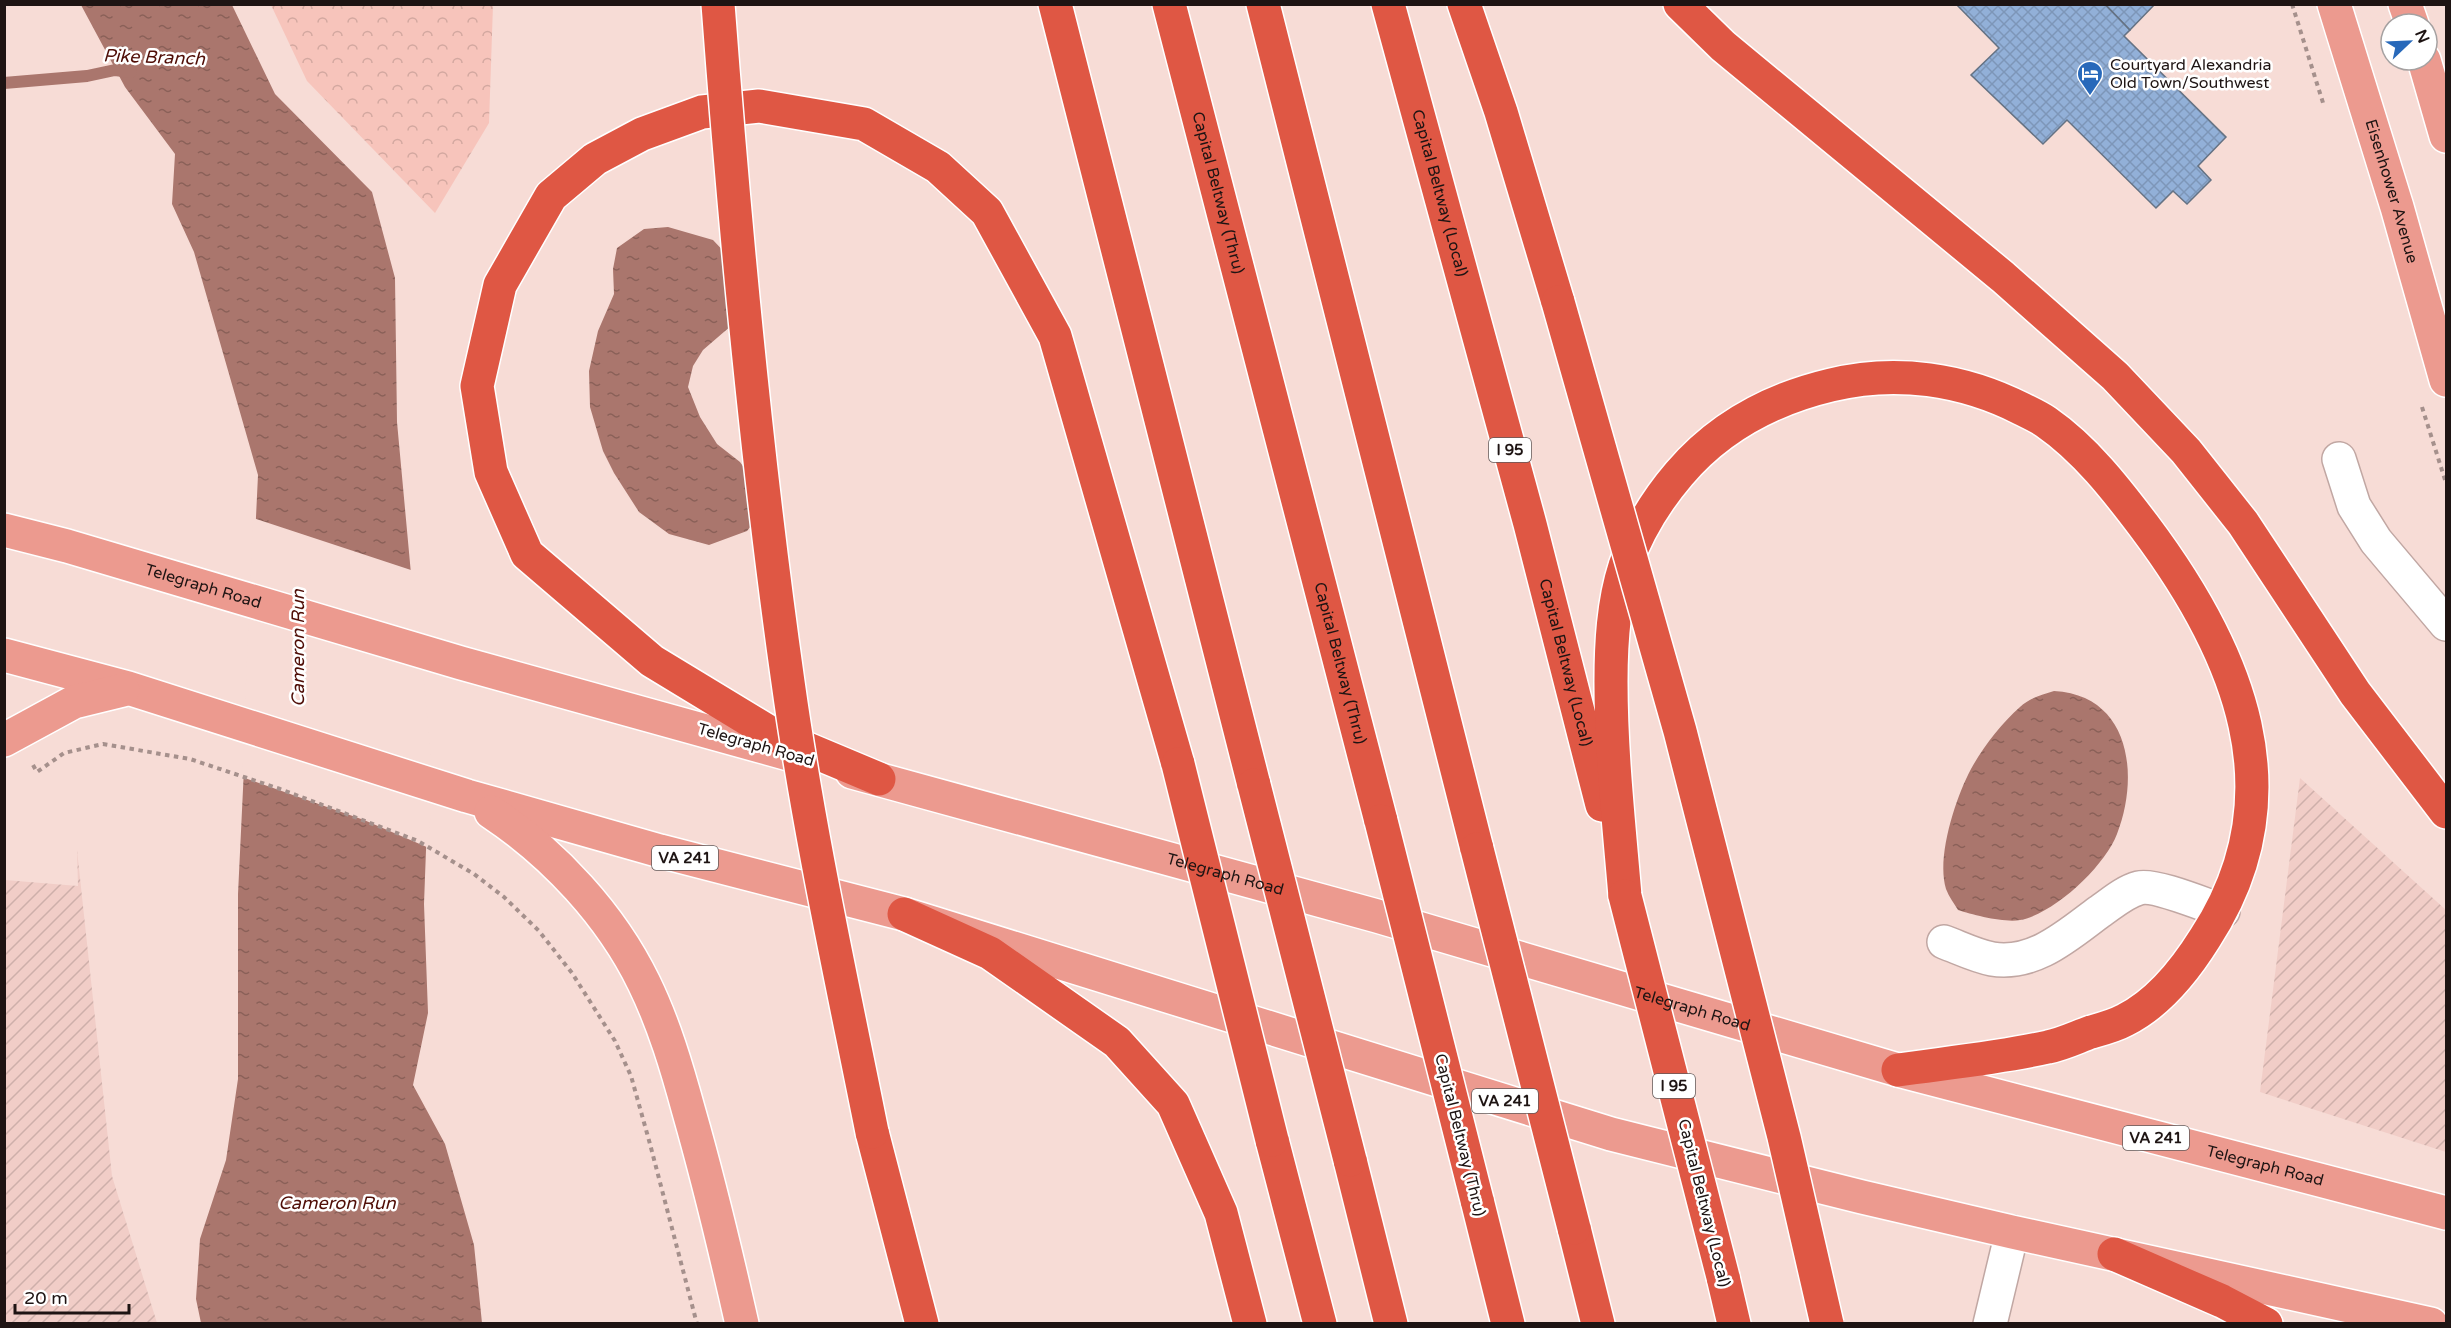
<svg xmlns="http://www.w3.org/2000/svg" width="2451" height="1328" font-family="'Varela Round',sans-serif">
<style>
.industrial{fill:url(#industrial-furrows)}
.forest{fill:url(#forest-crowns)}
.water{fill:url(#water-ripples)}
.pier{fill:#f7dcd6}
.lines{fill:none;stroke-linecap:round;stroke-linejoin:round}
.stream{stroke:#aa766d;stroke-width:12}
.building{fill:url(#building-cross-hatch);stroke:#657283;stroke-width:1.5}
.minor-casing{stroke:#c1a7a3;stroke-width:36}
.major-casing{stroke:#fff;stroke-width:36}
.highway-casing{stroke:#fff;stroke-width:36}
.path{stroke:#a5908c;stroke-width:4;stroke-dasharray:4.5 4.5;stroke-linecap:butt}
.minor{stroke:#fff;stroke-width:33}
.major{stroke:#ec9a8f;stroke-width:33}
.highway{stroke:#df5744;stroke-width:33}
.highway-bridge-casing{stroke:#fff;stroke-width:36;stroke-linecap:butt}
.highway-bridge{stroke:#df5744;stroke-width:33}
.labels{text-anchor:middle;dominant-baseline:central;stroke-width:5;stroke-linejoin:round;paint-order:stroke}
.shield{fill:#fff;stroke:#625a5a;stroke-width:1.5}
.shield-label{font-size:15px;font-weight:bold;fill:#1e1413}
.poi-label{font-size:16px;fill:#1e1413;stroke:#fff;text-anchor:start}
.street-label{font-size:16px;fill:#1e1413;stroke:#fff}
.water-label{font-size:18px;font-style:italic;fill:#500e07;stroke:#fff}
</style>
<defs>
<pattern id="industrial-furrows" width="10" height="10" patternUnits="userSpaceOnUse" patternTransform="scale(1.5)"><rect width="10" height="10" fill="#f1cdc7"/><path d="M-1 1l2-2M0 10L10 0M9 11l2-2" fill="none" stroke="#ceafaa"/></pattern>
<pattern id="forest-crowns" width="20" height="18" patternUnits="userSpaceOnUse" patternTransform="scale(1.5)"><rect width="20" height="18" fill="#f7c4bb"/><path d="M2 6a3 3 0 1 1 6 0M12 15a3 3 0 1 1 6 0" fill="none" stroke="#d3a8a0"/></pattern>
<pattern id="water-ripples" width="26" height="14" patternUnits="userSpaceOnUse" patternTransform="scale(1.5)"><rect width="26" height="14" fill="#aa766d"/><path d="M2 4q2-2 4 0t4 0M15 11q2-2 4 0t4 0" fill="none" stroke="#8a6058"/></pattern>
<pattern id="building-cross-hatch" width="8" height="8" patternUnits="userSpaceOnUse" patternTransform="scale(1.5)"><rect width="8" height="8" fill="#92b0d8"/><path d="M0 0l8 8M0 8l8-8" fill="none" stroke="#7d96b8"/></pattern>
</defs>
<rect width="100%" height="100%" fill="#f7dcd6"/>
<g class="industrial">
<path d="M2300,778L2446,910V1152L2260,1092Z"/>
<path d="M77,850L112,1176L157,1323H5V880L78,886Z"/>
</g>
<path class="forest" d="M271,5H493L489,123L435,213L307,81Z"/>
<g class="water">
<path d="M81,5H232L275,94L372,192L395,278L397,422L429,769L424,904L428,1013L413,1085L445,1144L474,1245L482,1323H201L196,1299L200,1239L226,1160L238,1079V894L258,475L194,252L172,204L175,154L125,87Z"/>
<path d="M668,227L713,240L730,258L732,325L703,350L693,366L688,387L700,417L717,444L740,462L752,479L759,516L747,531L709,545L669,534L639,512L614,473L603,451L590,407L589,371L598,331L614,294L613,269L617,248L644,229Z"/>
<path d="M2054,691C2130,695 2140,775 2117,834C2105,866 2054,914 2020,920C2005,923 1973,915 1958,910C1954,903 1949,897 1946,889C1936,857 1956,797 1971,769C1983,747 2002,723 2020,707C2029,698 2042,695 2054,691Z"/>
</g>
<path class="pier" d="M253,518L414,571L432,769L429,848L364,820L242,777Z"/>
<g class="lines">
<path class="stream" d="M4,83L87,76L115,70L131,72"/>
</g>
<g class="building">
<path d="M1956,4H2105L2130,30L2124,36L2226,137L2198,166L2211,180L2187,204L2173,191L2156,208L2067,120L2043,144L1971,75L1999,48Z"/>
<path d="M2105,4H2155L2130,30Z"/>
</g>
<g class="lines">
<defs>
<g id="minor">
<path d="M2339,459L2354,506L2376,541L2446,624"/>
<path d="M1944,942C1960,948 1976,956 1992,959C2034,966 2068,935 2099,912C2111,904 2124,892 2139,888C2155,884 2205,905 2223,911"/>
<path d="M1990,1324L2012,1232"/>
</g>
<g id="major">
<path id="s1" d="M2334,4L2397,207L2446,380"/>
<path d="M2405,4L2412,24"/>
<path d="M2424,60L2446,136"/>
<path id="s2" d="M4,530L67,546L461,663L803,758"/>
<path d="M4,655L128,688L467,796L660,851L904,914L1611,1134L1862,1197L2012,1232L2431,1324"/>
<path d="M4,740L74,702L123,690"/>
<path id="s3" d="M852,772L1377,916L1898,1070L2446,1213"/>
<path d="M491,812C554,854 611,915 644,983C664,1024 677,1068 689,1112C709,1182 726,1253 742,1324"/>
</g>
<g id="highway">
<path d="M1055,4L1254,785"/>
<path id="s4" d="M1169,4L1381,821"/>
<path d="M1263,4L1477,849"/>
<path id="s5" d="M1388,4L1530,524L1602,805"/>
<path d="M1464,4L1501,112L1558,302"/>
<path d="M1680,4L1723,46L2003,277L2115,376L2186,451L2243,523L2355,693L2446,812"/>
<path d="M879,779L774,735L652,661L527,554L491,472L477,386L500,285L551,196L595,159L642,134L702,112L759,106L864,124L938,167L987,212L1055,336L1178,764"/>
<path d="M1625,896C1619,825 1611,753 1611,682C1611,644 1613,603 1625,566C1637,532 1656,501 1679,474C1719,427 1772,399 1831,385C1896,369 1963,379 2022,409C2030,413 2039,417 2046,422C2085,449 2116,489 2144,526C2238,651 2299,794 2205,938C2185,970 2159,1003 2125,1020C2114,1026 2102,1029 2091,1032C2077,1037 2063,1044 2048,1047C1999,1058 1947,1063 1898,1070"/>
<path d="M904,914L990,953L1117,1042L1173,1104L1221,1213L1250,1324"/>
<path d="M872,1132L922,1324"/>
<path d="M1272,1140L1320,1324"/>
<path d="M1350,1160L1391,1324"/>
<path d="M1477,1200L1508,1324"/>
<path d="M1574,1228L1598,1324"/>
<path d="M2114,1254L2222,1301L2266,1324"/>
<path d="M1723,1277L1734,1324"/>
</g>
</defs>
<use href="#minor" class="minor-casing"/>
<use href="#major" class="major-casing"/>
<use href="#highway" class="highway-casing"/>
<g class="path">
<path d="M2292,4L2324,106"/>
<path d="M2422,407L2446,483"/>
<path d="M33,765L37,772L64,753L103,744L190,759L280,789L418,841L474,874L504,897L539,931L572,973L615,1041L631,1076L650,1144L697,1324"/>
</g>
<use href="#minor" class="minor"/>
<use href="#major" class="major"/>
<use href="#highway" class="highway"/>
<defs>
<g id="highway-bridge">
<path d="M718,4C735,231 756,457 788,682C809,833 842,982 872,1132"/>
<path d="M1558,302L1680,731L1784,1137L1827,1324"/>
<path d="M1178,764L1272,1140"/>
<path d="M1254,785L1350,1160"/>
<path d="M1381,821L1477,1200"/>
<path d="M1477,849L1574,1228"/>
<path d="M1625,896L1723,1277"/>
</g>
</defs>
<use href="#highway-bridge" class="highway-bridge-casing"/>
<use href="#highway-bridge" class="highway-bridge"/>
</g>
<defs>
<symbol id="hotel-pin" viewBox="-11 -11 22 30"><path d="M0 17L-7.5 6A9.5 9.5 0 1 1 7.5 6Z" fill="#2869ba" stroke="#fff"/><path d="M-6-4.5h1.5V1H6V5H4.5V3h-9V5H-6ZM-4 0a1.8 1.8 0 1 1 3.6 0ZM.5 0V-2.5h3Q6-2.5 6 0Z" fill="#fff"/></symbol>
</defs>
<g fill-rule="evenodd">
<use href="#hotel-pin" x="2075" y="59" width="30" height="40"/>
</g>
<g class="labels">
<g class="shield">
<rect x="1489" y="438" width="42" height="24" rx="4.5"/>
<rect x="652" y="846" width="66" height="24" rx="4.5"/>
<rect x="1653" y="1074" width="42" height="24" rx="4.5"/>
<rect x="1472" y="1089" width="66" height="24" rx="4.5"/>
<rect x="2123" y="1126" width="66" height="24" rx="4.5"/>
</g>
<g class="shield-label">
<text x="1510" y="450">I 95</text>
<text x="685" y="858">VA 241</text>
<text x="1674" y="1086">I 95</text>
<text x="1505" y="1101">VA 241</text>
<text x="2156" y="1138">VA 241</text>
</g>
<g class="poi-label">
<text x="2110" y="65">Courtyard Alexandria<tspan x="2110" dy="18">Old Town/Southwest</tspan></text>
</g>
<g class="street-label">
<text stroke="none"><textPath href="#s1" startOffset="196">Eisenhower Avenue</textPath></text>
<text stroke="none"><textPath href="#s4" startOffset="195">Capital Beltway (Thru)</textPath></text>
<text stroke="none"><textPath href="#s5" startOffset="196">Capital Beltway (Local)</textPath></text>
<text stroke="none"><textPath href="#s2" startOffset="207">Telegraph Road</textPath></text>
<text stroke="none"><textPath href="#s5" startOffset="682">Capital Beltway (Local)</textPath></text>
<text stroke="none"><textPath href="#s4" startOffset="681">Capital Beltway (Thru)</textPath></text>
<text transform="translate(756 745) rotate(16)">Telegraph Road</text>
<text stroke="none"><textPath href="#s3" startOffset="387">Telegraph Road</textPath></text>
<text stroke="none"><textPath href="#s3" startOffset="873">Telegraph Road</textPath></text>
<text transform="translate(1460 1135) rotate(76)">Capital Beltway (Thru)</text>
<text stroke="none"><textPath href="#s3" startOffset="1467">Telegraph Road</textPath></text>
<text transform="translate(1704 1203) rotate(76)">Capital Beltway (Local)</text>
</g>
<g class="water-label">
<text transform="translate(154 57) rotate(2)">Pike Branch</text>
<text transform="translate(298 648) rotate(-90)">Cameron Run</text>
<text x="337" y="1203">Cameron Run</text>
</g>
</g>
<rect width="2451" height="1328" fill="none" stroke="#1e1413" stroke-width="12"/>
<g transform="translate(2409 42) rotate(67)"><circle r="28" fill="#ffffff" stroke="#a5a1a1" stroke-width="1.5"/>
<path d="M0-4.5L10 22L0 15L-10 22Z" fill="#2869ba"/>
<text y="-9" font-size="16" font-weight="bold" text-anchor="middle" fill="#1e1413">N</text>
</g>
<path d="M15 1304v9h114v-9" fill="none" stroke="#1e1413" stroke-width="3"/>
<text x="24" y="1304" font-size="18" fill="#1e1413" stroke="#ffffff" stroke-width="4.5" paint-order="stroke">20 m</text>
</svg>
